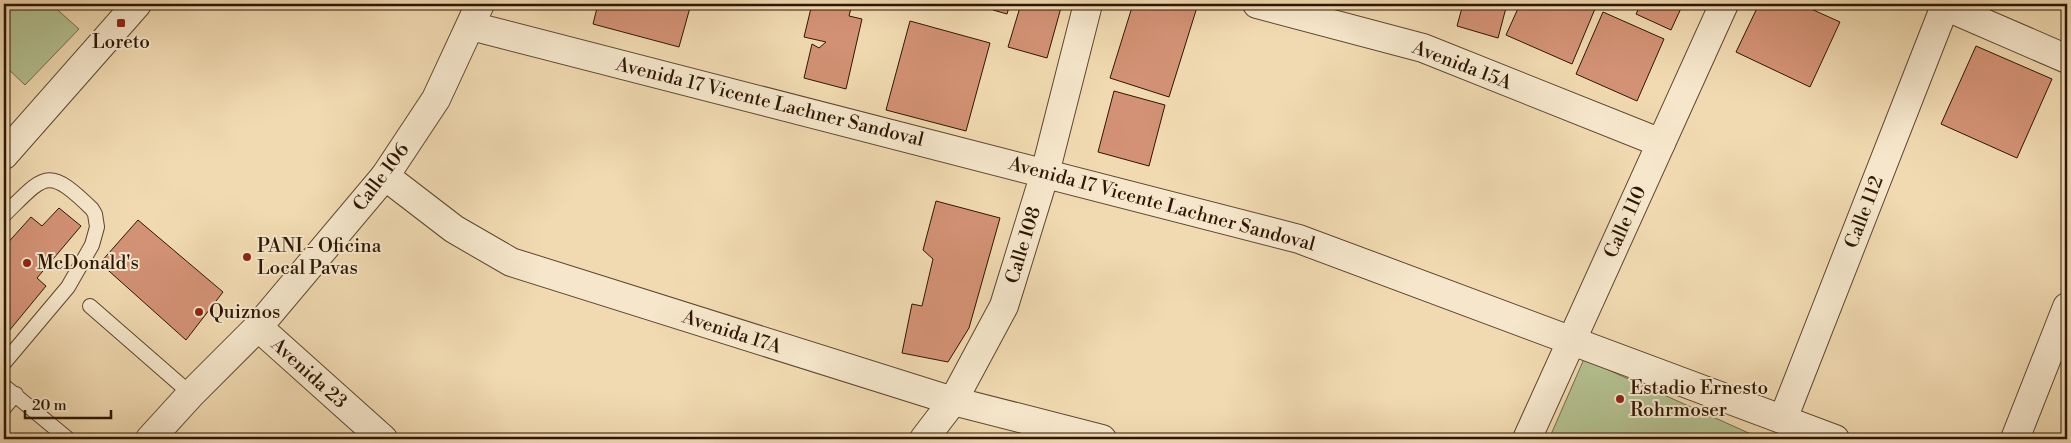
<svg xmlns="http://www.w3.org/2000/svg" width="2071" height="443" font-family="'Libre Bodoni',serif">
<style>
.green{fill:#b4c191;stroke:#706c4a}
.building{fill:#d39275;stroke:#2d1604}
.lines{fill:none;stroke-linecap:round;stroke-linejoin:round}
.service-casing{stroke:#5e472f;stroke-width:16}
.minor-casing{stroke:#5e472f;stroke-width:30}
.service{stroke:#f6e7cc;stroke-width:14}
.minor{stroke:#f6e7cc;stroke-width:28}
.poi-dot{fill:#8f2418;stroke:#f6e7cc;stroke-width:2}
.labels{text-anchor:middle;dominant-baseline:central;stroke-width:4;stroke-linejoin:round;paint-order:stroke}
.poi-label{font-size:19px;fill:#2d1604;stroke:#f6e7cc;text-anchor:start}
.street-label{font-size:19px;fill:#2d1604;stroke:#f6e7cc}
</style>
<rect width="100%" height="100%" fill="#f1dab1"/>
<filter id="stains"><feTurbulence type="fractalNoise" baseFrequency=".004" numOctaves="4"/><feColorMatrix values="0 0 0 0 .2 0 0 0 0 .09 0 0 0 0 .02 0 0 0 .5 -.17"/></filter>
<radialGradient id="worn" r=".72"><stop offset=".6" stop-color="#630" stop-opacity="0"/><stop offset="1" stop-color="#630" stop-opacity=".3"/></radialGradient>
<g class="green">
<path d="M4,4H51L79,29L25,85L4,65Z"/>
<path d="M1584,359L1762,439H1549Z"/>
</g>
<g class="building">
<path d="M598,4H691L679,47L593,24Z"/>
<path d="M812,4H852L849,16L862,19L846,89L804,78L812,44L819,48L826,42L804,37Z"/>
<path d="M995,4H1010L1007,14L993,10Z"/>
<path d="M1021,4H1062L1047,58L1008,47Z"/>
<path d="M1133,4H1169L1180,7L1181,4H1198L1169,97L1110,78Z"/>
<path d="M1463,4H1507L1498,38L1457,26Z"/>
<path d="M1520,4H1597L1572,64L1506,35Z"/>
<path d="M1641,4H1683L1671,30L1636,14Z"/>
<path d="M1759,4H1800L1840,22L1810,87L1736,52Z"/>
<path d="M1603,12L1664,39L1637,101L1576,74Z"/>
<path d="M910,21L990,43L966,131L886,110Z"/>
<path d="M1976,46L2052,79L2017,158L1941,124Z"/>
<path d="M1114,91L1165,105L1149,166L1098,152Z"/>
<path d="M936,201L1000,218L969,328L948,362L902,353L912,304L922,306L933,259L923,250Z"/>
<path d="M59,208L81,226L37,278L46,286L4,337V247L31,217L42,226Z"/>
<path d="M138,220L223,292L186,340L100,263Z"/>
</g>
<g class="lines">
<defs>
<g id="service">
<path d="M4,215C45,175 47,165 92,209L95,214L97,227L92,245L68,287L4,363"/>
<path d="M90,306L191,394"/>
<path d="M4,386L68,439"/>
<path d="M4,408L16,394"/>
</g>
<g id="minor">
<path d="M1257,4L1423,48L1661,143"/>
<path d="M1940,4L2067,59"/>
<path d="M471,26L1299,239L1835,439"/>
<path d="M4,155L137,4"/>
<path d="M385,176L454,229L511,262L953,401L1102,439"/>
<path d="M258,327L383,439"/>
<path d="M1783,419L1945,6"/>
<path d="M150,439L191,394L258,327L385,176L436,99L480,4"/>
<path d="M924,439L953,401L1004,306L1045,173L1088,4"/>
<path d="M1527,439L1724,4"/>
<path d="M2015,439L2067,307"/>
</g>
</defs>
<use href="#service" class="service-casing"/>
<use href="#minor" class="minor-casing"/>
<use href="#service" class="service"/>
<use href="#minor" class="minor"/>
</g>
<g class="poi-dot">
<rect x="116" y="18" width="10" height="10" rx="2.5"/>
<circle cx="247" cy="257" r="5"/>
<circle cx="27" cy="263" r="5"/>
<circle cx="199" cy="312" r="5"/>
<circle cx="1620" cy="399" r="5"/>
</g>
<g class="labels">
<g class="poi-label">
<text x="121" y="42" text-anchor="middle">Loreto</text>
<text x="257" y="246">PANI - Oficina<tspan x="257" dy="22">Local Pavas</tspan></text>
<text x="37" y="263">McDonald's</text>
<text x="209" y="312">Quiznos</text>
<text x="1630" y="388">Estadio Ernesto<tspan x="1630" dy="22">Rohrmoser</tspan></text>
</g>
<g class="street-label">
<text transform="translate(1462 65) rotate(21)">Avenida 15A</text>
<text transform="translate(770 102) rotate(14)">Avenida 17 Vicente Lachner Sandoval</text>
<text transform="translate(381 177) rotate(-53)">Calle 106</text>
<text transform="translate(1162 204) rotate(15)">Avenida 17 Vicente Lachner Sandoval</text>
<text transform="translate(1864 212) rotate(-69)">Calle 112</text>
<text transform="translate(1625 222) rotate(-66)">Calle 110</text>
<text transform="translate(1023 245) rotate(-73)">Calle 108</text>
<text transform="translate(732 332) rotate(18)">Avenida 17A</text>
<text transform="translate(309 373) rotate(42)">Avenida 23</text>
</g>
</g>
<rect width="2071" height="443" fill="none" stroke="#f1dab1" stroke-width="20"/>
<rect x="5" y="5" width="2061" height="433" fill="none" stroke="#2d1604" stroke-width="2.5"/>
<rect x="10" y="10" width="2051" height="423" fill="none" stroke="#2d1604"/>
<path d="M25 410v8h86v-8" fill="none" stroke="#2d1604" stroke-width="2.5"/>
<text x="32" y="410" font-size="15" fill="#2d1604" stroke="#f6e7cc" stroke-width="4" paint-order="stroke">20 m</text>
<rect width="100%" height="100%" filter="url(#stains)"/>
<rect width="100%" height="100%" fill="url(#worn)"/>
</svg>
